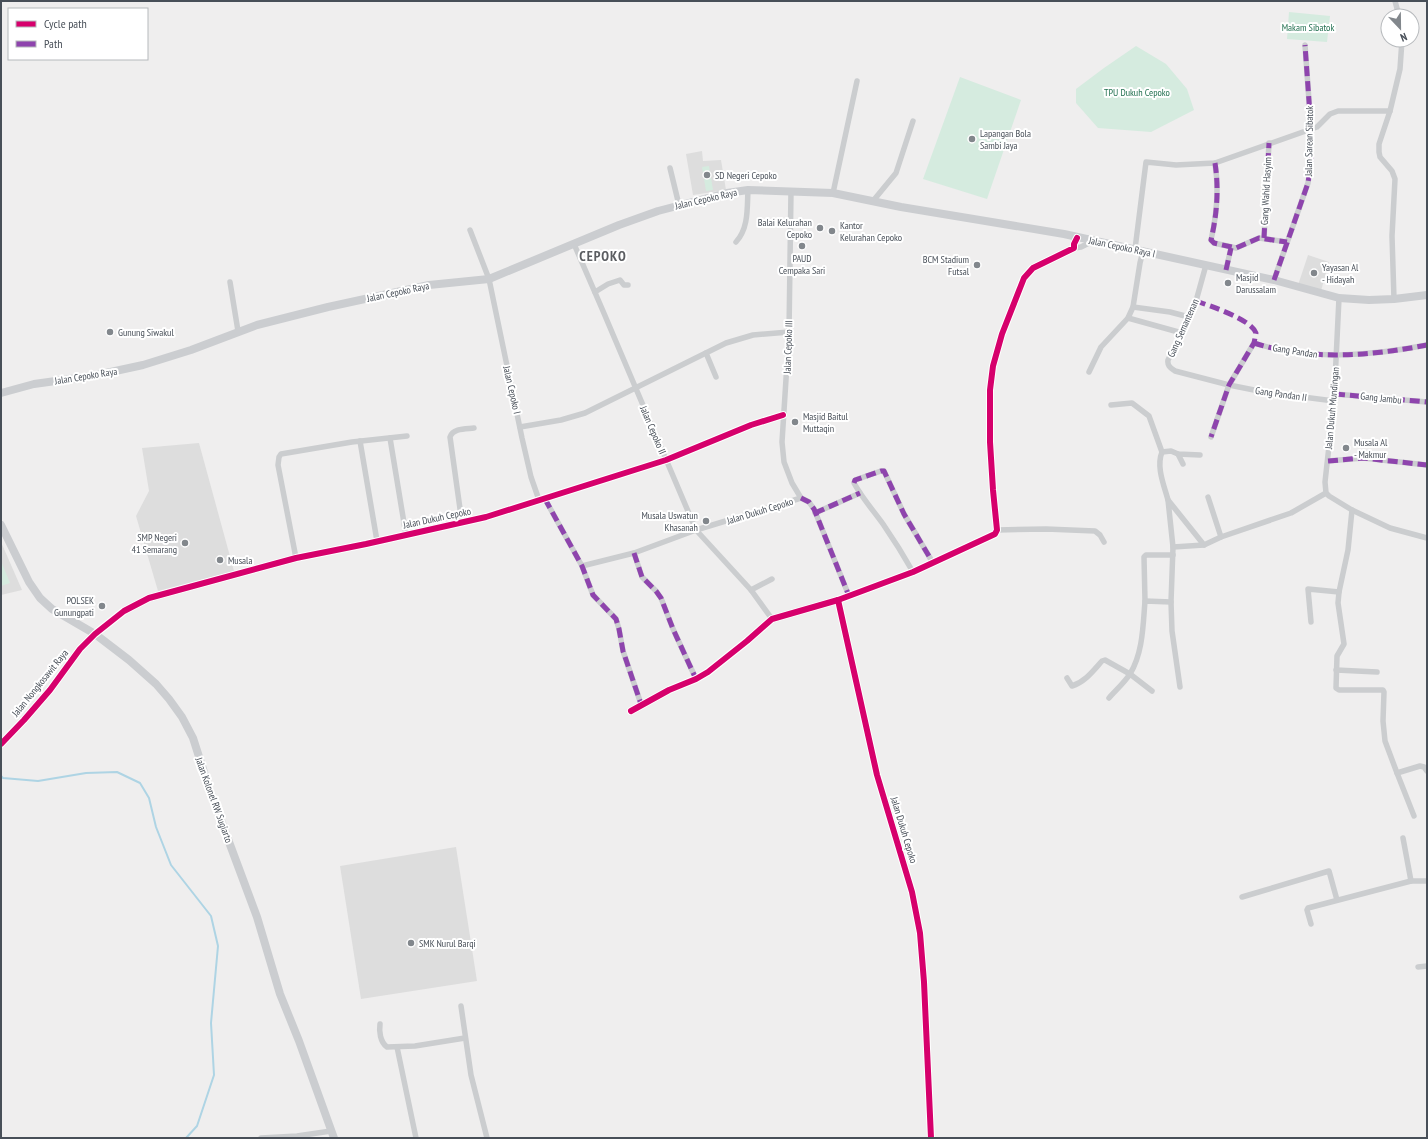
<svg xmlns="http://www.w3.org/2000/svg" width="1428" height="1139" font-family="'PT Sans Narrow',sans-serif">
<style>
.education{fill:#ddd}
.green{fill:#d5ebdf}
.lines{fill:none;stroke-linecap:round;stroke-linejoin:round}
.stream{stroke:#aed4e4;stroke-width:2}
.street{stroke:#cbcdcf;stroke-width:5.5}
.secondary{stroke:#cbcdd0;stroke-width:8}
.quiet{stroke:#8e44ad;stroke-width:5;stroke-dasharray:10 5;stroke-linecap:butt}
.cycleway-casing{stroke:#fff;stroke-width:8}
.cycleway{stroke:#d6006c;stroke-width:6}
.poi-dot{fill:#82878c;stroke:#fff;stroke-width:1.5}
.labels{text-anchor:middle;dominant-baseline:central;stroke-width:4;stroke-linejoin:round;paint-order:stroke}
.park-label{font-size:10px;fill:#227050;stroke:#fff}
.poi-label{font-size:10px;fill:#484f58;stroke:#fff;text-anchor:start}
.street-label{font-size:10px;fill:#484f58;stroke:#fff}
.district-label{font-size:14px;font-weight:bold;letter-spacing:1px;fill:#5b5d61;stroke:#fff}
</style>
<rect width="100%" height="100%" fill="#efeeee"/>
<g class="education">
<path d="M702,151L703,161L721,160L726,190L693,195L686,154Z"/>
<path d="M1308,255L1329,262L1321,291L1298,285Z"/>
<path d="M199,443L234,571L158,591L136,516L149,491L142,448Z"/>
<path d="M1,542L22,590L1,595Z"/>
<path d="M456,847L477,981L361,999L340,866Z"/>
</g>
<g class="green">
<path d="M1289,12L1330,16L1327,42L1287,39Z"/>
<path d="M1136,46L1166,64L1187,89L1194,110L1151,132L1098,128L1076,103V89L1104,68Z"/>
<path d="M960,77L1021,100L987,199L923,179Z"/>
<path d="M709,166L713,190L706,191L702,167Z"/>
<path d="M1,561L10,583L1,586Z"/>
</g>
<g class="lines">
<path class="stream" d="M1,776L3,778L38,781L86,773L117,772L140,783L149,798L156,827L171,865L211,916L218,946L211,1023L214,1075L197,1126L186,1138"/>
<g class="street">
<path d="M1395,1L1399,16"/>
<path d="M1215,163C1219,189 1217,214 1211,240L1214,243L1236,248L1259,238L1287,242"/>
<path d="M670,168L679,205"/>
<path d="M791,191L789,332L782,442L784,462L792,483L801,498"/>
<path d="M833,193L857,81"/>
<path d="M873,201L896,173L913,121"/>
<path d="M470,230L489,279L522,438L531,477L539,500"/>
<path d="M1264,238L1269,143"/>
<path d="M736,242C749,228 747,207 748,190"/>
<path d="M574,244L603,311L696,530L751,590L772,619"/>
<path d="M1074,248L1081,247L1093,241"/>
<path d="M1135,249L1146,162L1176,165L1215,163L1317,127L1330,114L1338,111H1390"/>
<path d="M1206,265L1196,301L1186,326L1168,360C1167,366 1171,368 1175,371L1229,385L1264,392L1334,401"/>
<path d="M1226,270L1231,248"/>
<path d="M1274,280L1308,183L1311,161V129L1305,45"/>
<path d="M230,282L238,331"/>
<path d="M595,292L608,284L620,280L624,285H628"/>
<path d="M1339,298L1334,401L1325,482L1326,493L1329,496L1352,510L1390,528L1427,538"/>
<path d="M1394,299L1392,236L1395,179L1392,171L1380,157L1379,152V144L1390,111L1400,69L1402,40"/>
<path d="M1133,307L1170,312L1189,317"/>
<path d="M1128,318L1182,333"/>
<path d="M706,353L716,377"/>
<path d="M1089,372L1101,347L1128,318L1133,307L1140,263L1143,251"/>
<path d="M1335,394L1427,402"/>
<path d="M1111,405L1132,403L1149,416L1162,452C1156,467 1164,485 1168,500"/>
<path d="M520,427L561,420L585,413L726,343L753,335L789,332"/>
<path d="M1211,437L1229,385L1254,343C1310,361 1370,356 1427,345"/>
<path d="M390,438L406,535"/>
<path d="M360,441L377,541"/>
<path d="M1162,452L1171,451L1178,454L1200,455"/>
<path d="M1178,454L1183,464"/>
<path d="M1328,461L1363,458L1427,465"/>
<path d="M1208,497L1221,537L1291,513L1326,493"/>
<path d="M801,498L809,502L814,509L849,596"/>
<path d="M545,499L582,566L593,595L616,619L619,629L623,651L641,704"/>
<path d="M815,513L860,493"/>
<path d="M462,523L450,437C453,428 466,429 474,428"/>
<path d="M997,530L1046,529L1095,531L1100,535L1104,542"/>
<path d="M1173,547L1204,545"/>
<path d="M634,553L642,577L656,591L661,598L673,629L696,679"/>
<path d="M296,558L278,465L279,457L281,454L352,442L407,436"/>
<path d="M582,566L634,553L696,530L801,498"/>
<path d="M913,572C904,556 894,540 883,524C873,510 862,498 854,483L855,480L881,471H884L904,514L933,563"/>
<path d="M751,590L772,579"/>
<path d="M1339,592L1338,603L1344,644L1337,656L1336,688L1339,690H1383L1384,692L1383,721L1385,741L1397,773"/>
<path d="M838,600L877,775L912,892L920,933L924,982L931,1138"/>
<path d="M1145,601L1144,557L1146,555H1173"/>
<path d="M1311,622L1308,589L1339,592L1348,550L1352,510"/>
<path d="M1336,670L1377,672"/>
<path d="M1067,678L1072,686C1085,682 1093,671 1102,661L1105,660L1130,674L1152,691"/>
<path d="M1180,687L1172,631L1171,602L1173,547L1168,500L1204,545L1221,537"/>
<path d="M1109,698C1116,690 1124,683 1130,674C1143,653 1143,625 1145,601L1171,602"/>
<path d="M631,711L669,690L696,679L708,672L747,641L772,619L838,600L913,572L995,534L997,530L993,490L990,442V390L993,366L1002,334L1024,278L1033,268L1074,248V244L1077,238"/>
<path d="M1,744L24,720L50,690L80,649L95,634L124,611L149,598L296,558L366,544L486,517L666,460L751,425L783,415"/>
<path d="M1414,816L1397,773L1420,766L1424,767L1427,771"/>
<path d="M1403,838L1411,881"/>
<path d="M1242,897L1329,871L1337,900"/>
<path d="M1311,924L1307,910L1308,908L1411,881H1427"/>
<path d="M1418,967L1427,966"/>
<path d="M461,1006L471,1075L487,1138"/>
<path d="M380,1024C379,1031 380,1042 387,1047L415,1046L465,1038"/>
<path d="M397,1047L416,1138"/>
<path d="M261,1138L297,1136L331,1131"/>
</g>
<g class="secondary">
<path d="M1,393L34,384L92,376L143,365L191,350L257,325L328,307L429,285L489,279L619,225L658,211L727,193L748,190L833,193L901,207L1064,234L1274,280L1339,298L1369,300L1394,299L1427,295"/>
<path d="M1,525L29,582L40,598L52,609L95,634L129,660L156,684L169,699L182,717L193,738L210,791L257,917L280,994L299,1041L334,1138"/>
</g>
<g class="quiet">
<path d="M1215,163C1219,189 1217,214 1211,240L1214,243L1236,248L1259,238L1287,242"/>
<path d="M1264,238L1269,143"/>
<path d="M1226,270L1231,248"/>
<path d="M1274,280L1308,183L1311,161V129L1305,45"/>
<path d="M1196,301C1210,306 1251,319 1256,333L1254,343L1229,385L1211,437"/>
<path d="M1254,343C1310,361 1370,356 1427,345"/>
<path d="M1335,394L1427,402"/>
<path d="M1328,461L1363,458L1427,465"/>
<path d="M854,483L855,480L881,471H884L904,514L933,563"/>
<path d="M801,498L809,502L814,509L849,596"/>
<path d="M545,499L582,566L593,595L616,619L619,629L623,651L641,704"/>
<path d="M815,513L860,493"/>
<path d="M634,553L642,577L656,591L661,598L673,629L696,679"/>
</g>
<defs>
<g id="cycleway">
<path d="M838,600L877,775L912,892L920,933L924,982L931,1138"/>
<path d="M631,711L669,690L696,679L708,672L747,641L772,619L838,600L913,572L995,534L997,530L993,490L990,442V390L993,366L1002,334L1024,278L1033,268L1074,248V244L1077,238"/>
<path d="M1,744L24,720L50,690L80,649L95,634L124,611L149,598L296,558L366,544L486,517L666,460L751,425L783,415"/>
</g>
</defs>
<use href="#cycleway" class="cycleway-casing"/>
<use href="#cycleway" class="cycleway"/>
</g>
<g class="poi-dot">
<circle cx="972" cy="139" r="4"/>
<circle cx="707" cy="175" r="4"/>
<circle cx="820" cy="228" r="4"/>
<circle cx="832" cy="231" r="4"/>
<circle cx="802" cy="246" r="4"/>
<circle cx="977" cy="265" r="4"/>
<circle cx="1314" cy="273" r="4"/>
<circle cx="1228" cy="283" r="4"/>
<circle cx="110" cy="332" r="4"/>
<circle cx="795" cy="422" r="4"/>
<circle cx="1346" cy="448" r="4"/>
<circle cx="706" cy="521" r="4"/>
<circle cx="185" cy="543" r="4"/>
<circle cx="220" cy="560" r="4"/>
<circle cx="102" cy="606" r="4"/>
<circle cx="411" cy="943" r="4"/>
</g>
<g class="labels">
<g class="park-label">
<text x="1308" y="27">Makam Sibatok</text>
<text x="1137" y="92">TPU Dukuh Cepoko</text>
</g>
<g class="poi-label">
<text x="980" y="133">Lapangan Bola<tspan x="980" dy="12">Sambi Jaya</tspan></text>
<text x="715" y="175">SD Negeri Cepoko</text>
<text x="812" y="222" text-anchor="end">Balai Kelurahan<tspan x="812" dy="12">Cepoko</tspan></text>
<text x="840" y="225">Kantor<tspan x="840" dy="12">Kelurahan Cepoko</tspan></text>
<text x="802" y="258" text-anchor="middle">PAUD<tspan x="802" dy="12">Cempaka Sari</tspan></text>
<text x="969" y="259" text-anchor="end">BCM Stadium<tspan x="969" dy="12">Futsal</tspan></text>
<text x="1322" y="267">Yayasan Al<tspan x="1322" dy="12">- Hidayah</tspan></text>
<text x="1236" y="277">Masjid<tspan x="1236" dy="12">Darussalam</tspan></text>
<text x="118" y="332">Gunung Siwakul</text>
<text x="803" y="416">Masjid Baitul<tspan x="803" dy="12">Muttaqin</tspan></text>
<text x="1354" y="442">Musala Al<tspan x="1354" dy="12">- Makmur</tspan></text>
<text x="698" y="515" text-anchor="end">Musala Uswatun<tspan x="698" dy="12">Khasanah</tspan></text>
<text x="177" y="537" text-anchor="end">SMP Negeri<tspan x="177" dy="12">41 Semarang</tspan></text>
<text x="228" y="560">Musala</text>
<text x="94" y="600" text-anchor="end">POLSEK<tspan x="94" dy="12">Gunungpati</tspan></text>
<text x="419" y="943">SMK Nurul Barqi</text>
</g>
<g class="street-label">
<text transform="translate(1309 141) rotate(-89)">Jalan Sarean Sibatok</text>
<text transform="translate(1266 191) rotate(-87)">Gang Wahid Hasyim</text>
<text transform="translate(706 199) rotate(-13)">Jalan Cepoko Raya</text>
<text transform="translate(1122 247) rotate(12)">Jalan Cepoko Raya I</text>
<text transform="translate(398 292) rotate(-12)">Jalan Cepoko Raya</text>
<text transform="translate(1183 328) rotate(-66)">Gang Semantenan</text>
<text transform="translate(788 347) rotate(-88)">Jalan Cepoko III</text>
<text transform="translate(1295 351) rotate(9)">Gang Pandan</text>
<text transform="translate(86 376) rotate(-9)">Jalan Cepoko Raya</text>
<text transform="translate(512 390) rotate(77)">Jalan Cepoko I</text>
<text transform="translate(1281 394) rotate(8)">Gang Pandan II</text>
<text transform="translate(1381 398) rotate(6)">Gang Jambu</text>
<text transform="translate(1332 408) rotate(-85)">Jalan Dukuh Mundingan</text>
<text transform="translate(653 430) rotate(67)">Jalan Cepoko II</text>
<text transform="translate(760 511) rotate(-17)">Jalan Dukuh Cepoko</text>
<text transform="translate(437 518) rotate(-12)">Jalan Dukuh Cepoko</text>
<text transform="translate(40 683) rotate(-51)">Jalan Nongkosawit Raya</text>
<text transform="translate(214 800) rotate(70)">Jalan Kolonel RW Sugiarto</text>
<text transform="translate(904 830) rotate(73)">Jalan Dukuh Cepoko</text>
</g>
<g class="district-label">
<text x="603" y="256">CEPOKO</text>
</g>
</g>
<rect width="1428" height="1139" fill="none" stroke="#484f58" stroke-width="4"/>
<rect x="8" y="8" width="140" height="52" fill="#ffffff" stroke="#b6b9bc"/>
<rect x="16" y="21" width="20" height="6" fill="#d6006c" stroke="#b6b9bc"/>
<text x="44" y="28" font-size="12" fill="#484f58">Cycle path</text>
<rect x="16" y="41" width="20" height="6" fill="#8e44ad" stroke="#b6b9bc"/>
<text x="44" y="48" font-size="12" fill="#484f58">Path</text>
<g transform="translate(1400 28) rotate(158)"><circle r="19" fill="#ffffff" stroke="#b6b9bc"/>
<path d="M0-3L7 15L0 10L-7 15Z" fill="#82878c"/>
<text y="-6" font-size="11" font-weight="bold" text-anchor="middle" fill="#484f58">N</text>
</g>
</svg>
